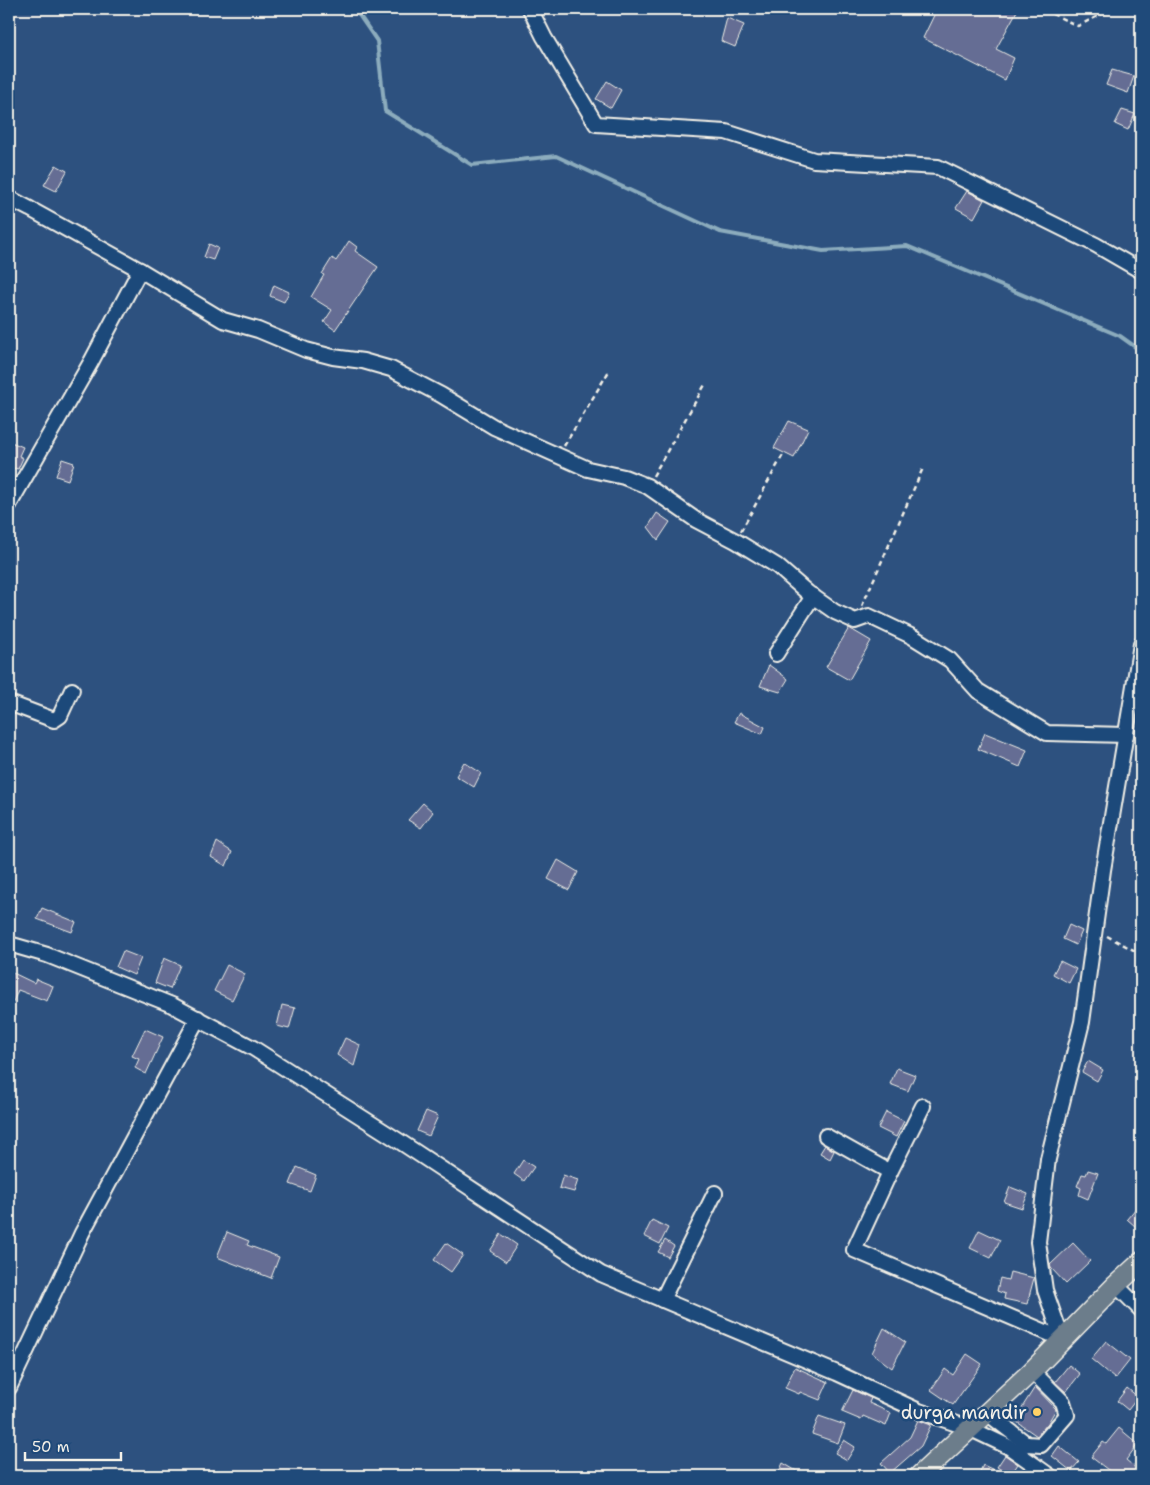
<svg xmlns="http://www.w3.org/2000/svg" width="1150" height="1485" font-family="'Shantell Sans',sans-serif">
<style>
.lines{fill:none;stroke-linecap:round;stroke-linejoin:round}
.stream{stroke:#8cacbd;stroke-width:4}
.building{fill:#656d94;stroke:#f4f1e8}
.minor-casing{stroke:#f4f1e8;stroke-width:18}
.major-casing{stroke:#f4f1e8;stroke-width:22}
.path{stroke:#f4f1e8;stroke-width:2.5;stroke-dasharray:5 4;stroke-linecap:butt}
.minor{stroke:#1f4a7a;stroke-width:14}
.major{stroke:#6c7d8b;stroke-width:19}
.poi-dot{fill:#ffd166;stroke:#1f4a7a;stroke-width:2}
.labels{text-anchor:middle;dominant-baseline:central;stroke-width:5;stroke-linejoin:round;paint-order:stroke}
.poi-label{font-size:19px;fill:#f4f1e8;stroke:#1f4a7a;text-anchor:end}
</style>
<rect width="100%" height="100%" fill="#2d517f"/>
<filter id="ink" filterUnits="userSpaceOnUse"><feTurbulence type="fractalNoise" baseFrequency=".02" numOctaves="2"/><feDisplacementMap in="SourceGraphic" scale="10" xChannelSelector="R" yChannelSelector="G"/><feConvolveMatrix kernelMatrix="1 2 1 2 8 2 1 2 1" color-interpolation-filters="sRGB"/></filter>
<g filter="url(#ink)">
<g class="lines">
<path class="stream" d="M355,9L377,41L385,111L472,165L556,156L720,232L823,251L907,246L1120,336L1141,351"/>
</g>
<g class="building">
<path d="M937,9H1018L996,49L1014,58L1005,80L923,38Z"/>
<path d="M727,18L744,25L735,47L721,41Z"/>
<path d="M1112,70L1134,76L1128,93L1106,85Z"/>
<path d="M607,81L621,90L611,108L596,99Z"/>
<path d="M1122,110L1135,114L1128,130L1115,124Z"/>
<path d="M56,165L67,171L56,191L44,185Z"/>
<path d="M967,191L984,200L974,218L956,208Z"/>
<path d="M349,241L357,247L355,251L378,267L335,330L324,322L332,310L311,297L324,275L322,274L332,258L336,261Z"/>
<path d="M209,244L218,248L213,260L204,257Z"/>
<path d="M274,285L289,292L284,302L270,296Z"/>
<path d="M789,421L808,429L794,458L774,448Z"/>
<path d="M11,442L23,447L19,456L23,458L18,469L14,468L9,481V447Z"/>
<path d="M62,459L74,463L68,480L56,476Z"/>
<path d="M657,513L670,522L658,540L648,527Z"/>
<path d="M849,628L871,641L849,680L826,667Z"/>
<path d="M769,665L788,679L780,692L760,686Z"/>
<path d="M739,713L765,727L762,734L734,722Z"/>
<path d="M985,733L1027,750L1020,767L978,749Z"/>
<path d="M464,762L481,773L474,787L456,776Z"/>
<path d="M423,803L433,812L421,828L408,820Z"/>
<path d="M217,842L232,852L226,866L211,857Z"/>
<path d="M558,860L578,872L569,890L548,879Z"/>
<path d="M42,908L76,922L72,932L37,919Z"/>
<path d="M1069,925L1082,931L1076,945L1063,939Z"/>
<path d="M123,951L141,958L134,975L116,967Z"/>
<path d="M164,958L180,965L170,989L155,983Z"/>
<path d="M1060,961L1076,969L1069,983L1053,974Z"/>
<path d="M227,965L245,974L232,1000L214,991Z"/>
<path d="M9,971L34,983L36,979L53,986L47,1001L18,990L9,1012Z"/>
<path d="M282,1005L295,1008L289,1029L277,1026Z"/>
<path d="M145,1029L163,1037L146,1074L135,1068L139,1059L132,1056Z"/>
<path d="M345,1038L360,1045L354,1066L337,1055Z"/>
<path d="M1088,1061L1103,1070L1097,1081L1082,1072Z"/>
<path d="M897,1068L915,1075L908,1091L890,1084Z"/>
<path d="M426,1111L438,1116L429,1136L417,1131Z"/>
<path d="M886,1112L904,1121L896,1137L878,1128Z"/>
<path d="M825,1145L834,1151L830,1159L820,1153Z"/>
<path d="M523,1160L534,1167L524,1181L514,1174Z"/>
<path d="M297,1167L316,1175L310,1191L290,1184Z"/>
<path d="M1088,1170L1098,1173L1088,1199L1079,1195L1081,1188L1077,1186L1082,1174L1086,1175Z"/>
<path d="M563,1175L578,1180L574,1192L559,1188Z"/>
<path d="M1010,1187L1028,1194L1022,1208L1004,1202Z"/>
<path d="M1141,1202V1222L1136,1227L1127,1219Z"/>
<path d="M652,1220L668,1228L660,1244L644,1236Z"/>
<path d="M979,1230L1000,1240L991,1258L970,1248Z"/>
<path d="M227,1232L249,1241L247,1245L279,1257L271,1278L217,1257Z"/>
<path d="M501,1234L517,1245L506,1262L490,1251Z"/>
<path d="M665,1240L674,1246L668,1257L658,1252Z"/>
<path d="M446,1243L463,1255L451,1272L434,1260Z"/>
<path d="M1073,1243L1090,1261L1066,1284L1051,1268L1050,1265Z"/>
<path d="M1010,1272L1034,1278L1027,1304L1004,1299L1005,1294L997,1291L1000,1278L1008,1280Z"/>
<path d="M884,1328L905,1342L892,1368L872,1353Z"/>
<path d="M1106,1341L1130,1360L1115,1379L1091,1359Z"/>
<path d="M967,1354L982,1364L953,1405L931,1390L945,1369L953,1375Z"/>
<path d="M1069,1365L1080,1374L1066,1392L1055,1382Z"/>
<path d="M795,1367L828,1382L820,1400L800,1392L799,1394L785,1388Z"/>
<path d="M1035,1387L1056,1409L1048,1423L1037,1436L1014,1420Z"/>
<path d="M1127,1388L1138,1397L1128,1410L1117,1401Z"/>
<path d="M853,1390L871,1398L869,1403L891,1413L886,1426L863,1416L861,1420L842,1412Z"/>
<path d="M819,1416L845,1425L838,1443L812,1434Z"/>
<path d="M918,1420L931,1425L921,1446L890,1473L881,1463L910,1437Z"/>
<path d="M1119,1428L1138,1444L1126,1460L1137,1469L1132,1476H1116L1091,1457L1103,1442L1106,1444Z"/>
<path d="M844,1440L855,1447L847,1460L835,1453Z"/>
<path d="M1059,1446L1079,1462L1071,1471L1052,1456Z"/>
<path d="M1005,1455L1018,1464L1010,1476L997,1467Z"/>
<path d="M783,1463L805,1476H777Z"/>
<path d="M983,1465L1007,1476H978Z"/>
</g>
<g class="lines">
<defs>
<g id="minor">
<path d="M530,9L544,37L596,124L726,132L814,160L938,167L1096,245L1141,271"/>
<path d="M9,198L30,209L140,270L223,320L258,330L306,350L333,357L363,361L391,369L441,395L494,427L588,469L624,477L647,486L696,520L736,541L777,566L808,593L835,612L855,621L869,616L913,637L950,660L978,691L1047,733L1126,735"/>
<path d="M9,505L91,362L140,270"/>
<path d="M776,654L813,596"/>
<path d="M9,703L54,720L60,716L72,690"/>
<path d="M9,944L47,955L172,1005L253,1048L399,1141L601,1274L837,1373L919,1411L969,1428L1009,1447L1050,1476"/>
<path d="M923,1106L890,1172L854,1250L1062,1339"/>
<path d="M826,1136L890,1172"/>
<path d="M1116,1285L1141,1310"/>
<path d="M662,1300L715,1193"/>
<path d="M1062,1339L1045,1290L1038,1242L1048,1159L1082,1022L1103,870L1141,644"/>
<path d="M9,1388L82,1233L198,1018"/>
<path d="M987,1413L1027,1444L1041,1445L1067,1415L1063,1402L1032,1371"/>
</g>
<path id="major" d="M919,1476L1032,1371L1116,1285L1141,1262"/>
</defs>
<use href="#minor" class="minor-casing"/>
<use href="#major" class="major-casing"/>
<g class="path">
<path d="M1044,10L1078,26L1106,12L1118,9"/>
<path d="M564,446L609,371"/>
<path d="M653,476L706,383"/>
<path d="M741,531L784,453"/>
<path d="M862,606L923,468"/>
<path d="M1107,936L1141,954"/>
</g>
<use href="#minor" class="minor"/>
<use href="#major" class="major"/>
</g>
</g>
<circle class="poi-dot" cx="1037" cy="1412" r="5"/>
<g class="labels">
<g class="poi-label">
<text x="1027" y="1412">durga mandir</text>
</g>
</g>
<rect width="1150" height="1485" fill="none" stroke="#1f4a7a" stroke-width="30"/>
<rect x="15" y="15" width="1120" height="1455" fill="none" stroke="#f4f1e8" stroke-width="2" filter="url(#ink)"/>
<path d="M25 1452v8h96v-8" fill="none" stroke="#f4f1e8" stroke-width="2.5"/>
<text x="32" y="1452" font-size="15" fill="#f4f1e8" stroke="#1f4a7a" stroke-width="4" paint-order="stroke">50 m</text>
</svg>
